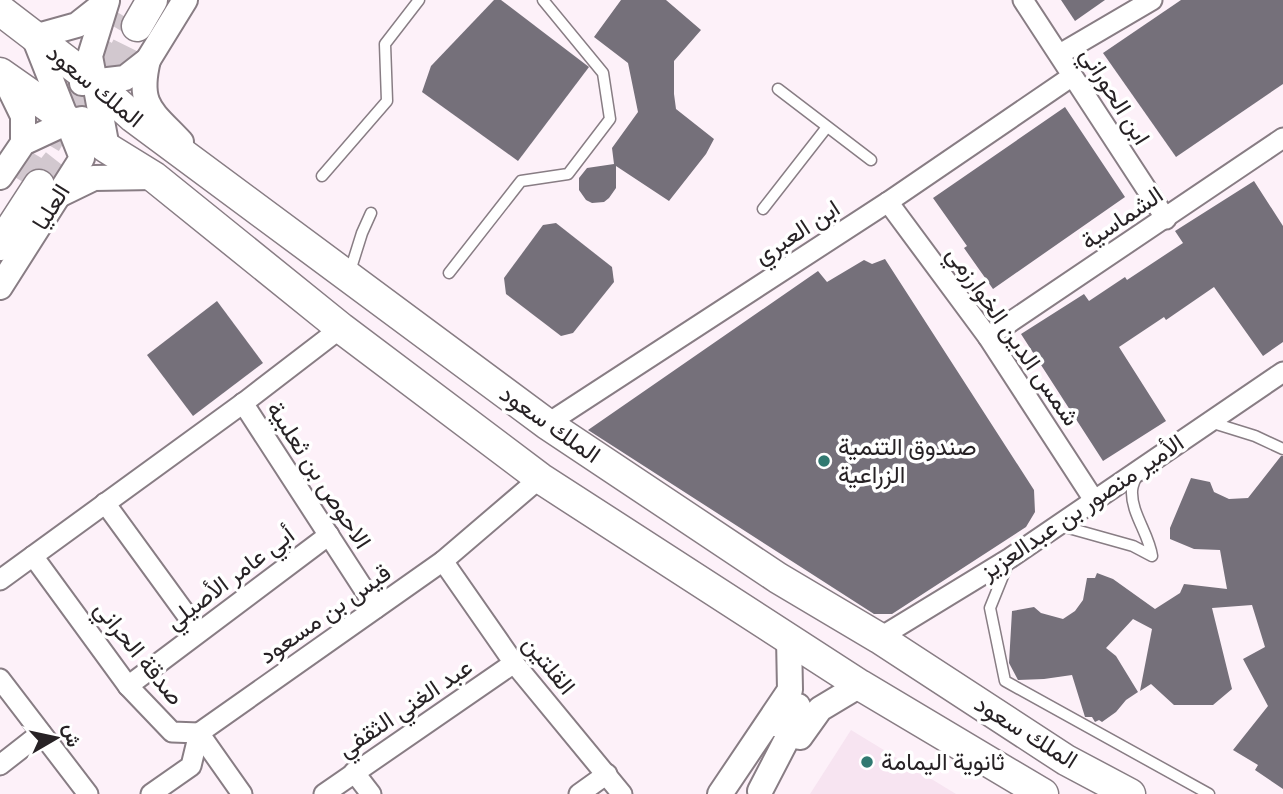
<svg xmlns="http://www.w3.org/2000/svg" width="1283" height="794" font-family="'Fira Sans Condensed',Vazirmatn,sans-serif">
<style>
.built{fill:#f7e4f1}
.building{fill:#75707a}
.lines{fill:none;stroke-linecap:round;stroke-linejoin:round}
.primary-tunnel{stroke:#d2c8cf;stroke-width:30;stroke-dasharray:30 15;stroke-linecap:butt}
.service-casing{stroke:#887d84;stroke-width:13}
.minor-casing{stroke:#887d84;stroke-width:23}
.tertiary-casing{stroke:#887d84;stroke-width:28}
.primary-casing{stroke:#887d84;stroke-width:33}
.service{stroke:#fff;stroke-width:10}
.minor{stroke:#fff;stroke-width:19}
.tertiary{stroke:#fff;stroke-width:24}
.primary{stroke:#fff;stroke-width:30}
.poi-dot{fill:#317971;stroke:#fff;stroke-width:2.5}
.labels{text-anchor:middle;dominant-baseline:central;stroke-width:7;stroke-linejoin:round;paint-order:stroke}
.street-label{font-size:24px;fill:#272225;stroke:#fff}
.poi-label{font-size:24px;fill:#272225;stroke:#fff;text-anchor:start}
</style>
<rect width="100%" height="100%" fill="#fdf1f9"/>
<path class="built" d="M851,730L956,794H810Z"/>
<g class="building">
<path d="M494,0H501L589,67L518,161L422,92L431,66Z"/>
<path d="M621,0H666L701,30L674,61V94L676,109L714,139L706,154L669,201L616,166V188L609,198L604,202L592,203L586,200L579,190V178L587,168L614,164L612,148L638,112L628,63L594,37Z"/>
<path d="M1061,0H1105L1075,21Z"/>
<path d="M1181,0H1283V84L1176,157L1103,53Z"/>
<path d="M1065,107L1125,197L993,289L964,248L967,246L933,198Z"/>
<path d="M1254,181L1283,226V342L1263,356L1214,287L1166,320L1164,317L1119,347L1166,421L1103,461L1021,334L1084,294L1089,301L1125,277L1127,280L1183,243L1175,231Z"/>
<path d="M556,223L612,267L614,282L573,333L561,336L506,294L504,278L543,225Z"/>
<path d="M885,259L1034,490L1035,512L1026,527L892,614H874L588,430L818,271L827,282L864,260L872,264Z"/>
<path d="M217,301L263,363L193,416L147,355Z"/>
<path d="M1281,456H1283V789L1255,770L1258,765L1233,750L1268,706L1243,659L1265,647L1252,605L1212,608L1232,689L1213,705H1174L1151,684L1140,691L1152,629L1133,619L1106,648L1116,656L1138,692L1126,700L1116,712L1102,722L1099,720L1095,722L1092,717H1085L1072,675L1044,679L1018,680L1009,663L1012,611L1034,607L1041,613L1063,619L1075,611L1083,600L1087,578H1095L1097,573L1113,579L1155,609L1180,593L1184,584L1227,589L1220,550L1194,549L1170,539V528L1191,478L1210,482L1214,492L1229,499L1248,498Z"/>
</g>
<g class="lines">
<g class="primary-tunnel">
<path d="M23,182L122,15"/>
<path d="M39,185L70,146L100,100L137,26"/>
</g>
<defs>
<g id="service">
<path d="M778,89L871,160"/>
<path d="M322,176L387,101L385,44L419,0"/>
<path d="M763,209L827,127"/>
<path d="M354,272L351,268L362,233L371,213"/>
<path d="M449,273L521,181L568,174L610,119L603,73L543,0"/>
<path d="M1210,422L1255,436L1283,449"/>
<path d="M1058,525L1133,546L1152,556C1149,534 1131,513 1132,491C1132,486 1135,480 1137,475"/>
<path d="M1009,561L990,608L1005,681L1209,794"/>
</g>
<g id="minor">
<path d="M1023,0L1166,219"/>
<path d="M1060,54L1152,0"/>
<path d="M888,202L988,337L1094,500"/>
<path d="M988,337L1283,138"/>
<path d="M243,403L376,608"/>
<path d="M547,424L888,202L1071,77"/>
<path d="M105,503L199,632"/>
<path d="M33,556L128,686L172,732L199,733"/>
<path d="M443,561L514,663L622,794"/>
<path d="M0,580L246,401L341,328"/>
<path d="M879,638L1010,558L1283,372"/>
<path d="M0,679L88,794"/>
<path d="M128,686L329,535"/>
<path d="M199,733L242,794"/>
<path d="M0,765L41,733"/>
<path d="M354,772L371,794"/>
<path d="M151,794L191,766L199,733L443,561L540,478"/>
<path d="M324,794L514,663"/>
<path d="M579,794L607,774"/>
</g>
<g id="tertiary">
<path d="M148,60C137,106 152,111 181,142"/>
<path d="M4,77L23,116V143"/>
<path d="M82,83L125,78L148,60L185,0"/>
<path d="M107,148L90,56L107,1"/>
<path d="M0,177L23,143L68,122L82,119"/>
<path d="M59,195L94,178L154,177"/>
<path d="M0,287L82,158L34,37L77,25L106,2"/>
<path d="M800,737L820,709L860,685"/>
<path d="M760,791L801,712L798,706H791L774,724"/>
<path d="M720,794L790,690L789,638"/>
</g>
<g id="primary">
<path d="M0,10L94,82L133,117L547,424L778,578L879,638L1066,760L1130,794"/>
<path d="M137,26L152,0"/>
<path d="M0,73L107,148L154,177L341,328L540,478L860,685L1043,794"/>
<path d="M0,245L39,185"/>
</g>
</defs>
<use href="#service" class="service-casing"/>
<use href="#minor" class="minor-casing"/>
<use href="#tertiary" class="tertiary-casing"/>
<use href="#primary" class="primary-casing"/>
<use href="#service" class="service"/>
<use href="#minor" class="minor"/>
<use href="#tertiary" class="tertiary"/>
<use href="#primary" class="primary"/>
</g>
<g class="poi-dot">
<circle cx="824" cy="461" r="7"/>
<circle cx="867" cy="762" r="7"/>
</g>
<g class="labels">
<g class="street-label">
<text transform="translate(95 86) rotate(39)">الملك سعود</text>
<text transform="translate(1115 96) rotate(58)">ابن الحوراني</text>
<text transform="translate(51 207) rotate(-58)">العليا</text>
<text transform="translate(1122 218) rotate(-34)">الشماسية</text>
<text transform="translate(797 232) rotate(-33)">ابن العبري</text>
<text transform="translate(1013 336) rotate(55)">شمس الدين الخوارزمي</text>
<text transform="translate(550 424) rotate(35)">الملك سعود</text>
<text transform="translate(319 475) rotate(57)">الاحوص بن ثعلبية</text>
<text transform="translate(1082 507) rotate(-34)">الأمير منصور بن عبدالعزيز</text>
<text transform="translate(230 578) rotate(-37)">أبي عامر الأصيلي</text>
<text transform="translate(325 614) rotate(-35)">قيس بن مسعود</text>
<text transform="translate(139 653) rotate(51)">صدقة الحراني</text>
<text transform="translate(549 665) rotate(51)">القلتين</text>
<text transform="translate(405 708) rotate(-34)">عبد الغني الثقفي</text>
<text transform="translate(1026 732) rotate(32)">الملك سعود</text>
</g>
<g class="poi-label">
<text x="838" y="447">صندوق التنمية<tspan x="838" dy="28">الزراعية</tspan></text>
<text x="881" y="762">ثانوية اليمامة</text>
</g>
</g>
<g transform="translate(56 738) rotate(81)" stroke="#ffffff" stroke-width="5" paint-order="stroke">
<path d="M0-5L12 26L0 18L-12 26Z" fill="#272225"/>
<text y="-10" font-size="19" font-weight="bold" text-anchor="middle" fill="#272225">ش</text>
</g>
</svg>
